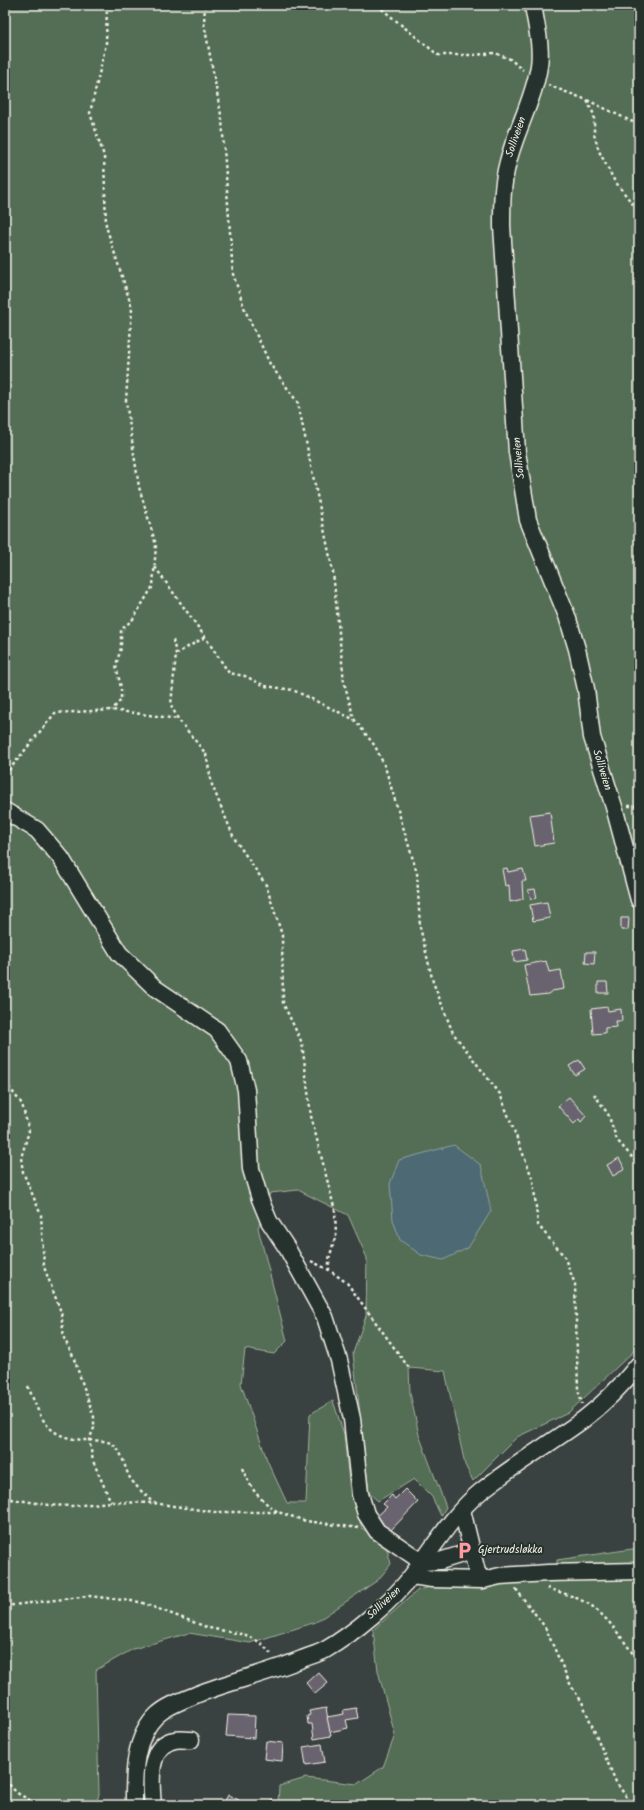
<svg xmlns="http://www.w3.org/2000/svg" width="644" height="1810" font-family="Kalam,sans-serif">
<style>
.green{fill:#536e55;stroke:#a4b09e}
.water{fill:#4e6973;stroke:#909fa2}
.building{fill:#69646f;stroke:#f4f1e8}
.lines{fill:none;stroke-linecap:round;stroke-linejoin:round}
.minor-casing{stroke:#f4f1e8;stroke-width:19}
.path{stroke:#f4f1e8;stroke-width:2.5;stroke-dasharray:3 3;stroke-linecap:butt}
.minor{stroke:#26332d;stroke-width:16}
.labels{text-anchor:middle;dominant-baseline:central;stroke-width:4;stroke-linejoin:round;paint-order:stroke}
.street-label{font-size:11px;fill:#f4f1e8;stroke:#26332d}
.poi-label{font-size:11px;fill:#f4f1e8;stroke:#26332d;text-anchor:start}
</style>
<rect width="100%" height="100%" fill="#3a4241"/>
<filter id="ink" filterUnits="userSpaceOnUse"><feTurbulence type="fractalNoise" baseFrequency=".025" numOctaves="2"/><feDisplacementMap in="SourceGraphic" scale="8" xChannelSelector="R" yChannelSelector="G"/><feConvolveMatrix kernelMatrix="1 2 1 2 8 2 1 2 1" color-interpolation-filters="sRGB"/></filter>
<g filter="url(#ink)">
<g class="green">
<path d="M5,5H639V1344L635,1350L568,1413L517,1437L473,1481L465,1465L445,1371L409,1368L410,1393L419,1435L446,1507L441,1516L432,1497L414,1479L378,1501L369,1493L353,1353L366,1316L367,1258L348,1215L298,1190L270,1193L258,1228L287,1341L274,1354L245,1349L241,1384L267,1460L287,1503H306L310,1414L333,1401L344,1434L350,1492L362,1528L386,1546L391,1564L378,1580L316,1622L250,1643L189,1633L133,1649L96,1670L99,1794L96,1805H5Z"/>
<path d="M632,1549H639V1563L557,1566V1560Z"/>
<path d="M639,1578V1805H278L279,1786L306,1778L357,1784L383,1767L395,1735L378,1671L373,1630L418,1590L445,1583Z"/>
</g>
<path class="water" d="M454,1145L481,1165L491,1211L468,1248L443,1260L421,1255L400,1240L393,1220L390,1184L399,1160Z"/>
<g class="building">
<path d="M550,812L554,843L535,846L530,815Z"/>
<path d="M507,868L508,872L523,869L526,881H522L523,899L510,902L509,885L505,886L502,869Z"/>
<path d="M535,889L537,898L531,899L528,890Z"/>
<path d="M547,902L550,918L533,921L530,905Z"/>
<path d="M621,918H629L628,930H621Z"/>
<path d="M525,949L527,960L514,962L513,951Z"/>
<path d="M586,952H595L594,964L585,963Z"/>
<path d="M546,961L549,972L561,970L564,989L552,991L548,994L530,996L524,965Z"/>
<path d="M598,982H607L608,993H598Z"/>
<path d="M607,1007L608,1011L621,1009L622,1021H616L617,1027L605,1028V1033L593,1034L591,1009Z"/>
<path d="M579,1060L585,1069L575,1075L569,1066Z"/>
<path d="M569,1097L586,1116L581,1122L579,1119L574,1124L558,1106Z"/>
<path d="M619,1158L625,1169L613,1176L607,1165Z"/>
<path d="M405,1489L418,1502L388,1533L374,1519L387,1507L383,1504L392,1495L395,1499Z"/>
<path d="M318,1672L328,1683L315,1694L306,1683Z"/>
<path d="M326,1708L331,1736L314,1739L312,1724H308L307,1716L310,1715L309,1711Z"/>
<path d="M356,1708L358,1718L346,1720L348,1728L330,1732L327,1717L344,1714L343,1710Z"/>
<path d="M228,1715L255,1716L254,1738L226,1736Z"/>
<path d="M266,1741L283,1743L282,1761L264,1759Z"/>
<path d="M322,1744L325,1762L306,1765L303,1747Z"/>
<path d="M228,1795L239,1800L236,1805H223Z"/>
<path d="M272,1800L280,1805H269Z"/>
</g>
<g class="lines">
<defs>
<g id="minor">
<path d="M533,5C536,25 542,46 539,66C534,99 516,130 508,162C502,184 502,204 502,226L517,452L528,520L567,616L577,649L586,689L592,737L614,807L639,900"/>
<path d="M5,811L37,830L61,858L119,953L155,988L217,1030L239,1061L246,1090L251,1169L260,1199L269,1221L287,1248L325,1317L339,1360L352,1419L360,1494L366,1514L377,1531L422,1562L440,1561L472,1551"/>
<path d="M462,1510L477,1572L483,1580"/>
<path d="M412,1576L432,1579L483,1580L500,1576L548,1573L639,1571"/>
<path d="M134,1805C134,1775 133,1738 157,1715C168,1705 184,1700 198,1694C232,1681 268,1673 302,1659C309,1656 318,1654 325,1650C353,1634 394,1600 413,1574C434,1547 453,1514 480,1492C513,1465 550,1444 584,1419C605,1403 623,1384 639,1364"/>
<path d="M153,1805C151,1785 147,1744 175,1740C180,1739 186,1740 191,1740"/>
</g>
</defs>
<use href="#minor" class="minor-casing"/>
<g class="path">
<path d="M107,5L106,44L90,113L104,156L106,226L132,308L126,401L139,487L156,545L153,586L133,619L121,630V648L116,665L121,688V700L112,710"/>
<path d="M205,5L204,23L222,120L233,274L245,310L270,364L298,403L333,572L344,682L354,719L375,746L385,767L417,873L420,927L433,982L453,1033L500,1094L533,1180L538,1225L564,1256L575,1284L578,1390L582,1404"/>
<path d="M377,5L438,55H473L495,53L510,59L523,70"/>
<path d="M548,85L587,100L639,125"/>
<path d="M587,100L594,115V134L599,151L614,180L639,212"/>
<path d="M155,567L205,637L229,673L245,676L265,686L293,690L353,719"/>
<path d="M173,640L176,654L171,705L178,719L206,754L212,785L234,838L266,885L282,935L283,1003L302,1043L311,1116L335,1211L336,1234L329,1259V1270L347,1283L409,1368"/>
<path d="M176,654L205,637"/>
<path d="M5,775L55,713L112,710L178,719"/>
<path d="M628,806H639"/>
<path d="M5,1082L22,1104L29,1131L21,1158L23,1172L41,1215L44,1267L61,1312L64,1338L73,1356L94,1417V1428L89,1440L93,1461L111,1502"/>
<path d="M594,1094L608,1114L617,1140L639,1165"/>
<path d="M311,1261L329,1270"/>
<path d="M28,1386C41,1418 45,1438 85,1440C93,1441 104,1439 112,1444C123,1450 124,1468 130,1478C136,1487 146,1495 153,1503"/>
<path d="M242,1468C252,1491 257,1497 278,1512"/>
<path d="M5,1498L49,1505L72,1506L111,1502L154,1503L214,1512H278L306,1521L359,1528"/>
<path d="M547,1588C562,1593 581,1598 593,1607C612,1622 625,1643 639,1662"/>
<path d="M516,1589L545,1627L571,1686L582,1702L616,1782L632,1805"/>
<path d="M5,1606L89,1596L140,1602L209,1628L246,1635L261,1643L273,1656"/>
<path d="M5,1780L17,1793L38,1805"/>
</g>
<use href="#minor" class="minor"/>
</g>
</g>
<defs>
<symbol id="parking-bare" viewBox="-9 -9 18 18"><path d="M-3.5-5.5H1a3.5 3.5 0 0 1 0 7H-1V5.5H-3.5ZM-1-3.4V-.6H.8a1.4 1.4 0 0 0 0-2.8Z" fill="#ff9aa2" stroke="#26332d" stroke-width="2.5" paint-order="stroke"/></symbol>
</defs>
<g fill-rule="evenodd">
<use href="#parking-bare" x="452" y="1538" width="25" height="25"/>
</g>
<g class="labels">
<g class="street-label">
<text transform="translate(516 137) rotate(-71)">Solliveien</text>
<text transform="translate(519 458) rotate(-96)">Solliveien</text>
<text transform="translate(602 770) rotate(73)">Solliveien</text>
<text transform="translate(384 1603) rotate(-43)">Solliveien</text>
</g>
<g class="poi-label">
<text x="478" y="1550">Gjertrudsløkka</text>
</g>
</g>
<rect width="644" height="1810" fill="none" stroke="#26332d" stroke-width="20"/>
<rect x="10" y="10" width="624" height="1790" fill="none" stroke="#f4f1e8" stroke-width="1.5" filter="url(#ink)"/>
</svg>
